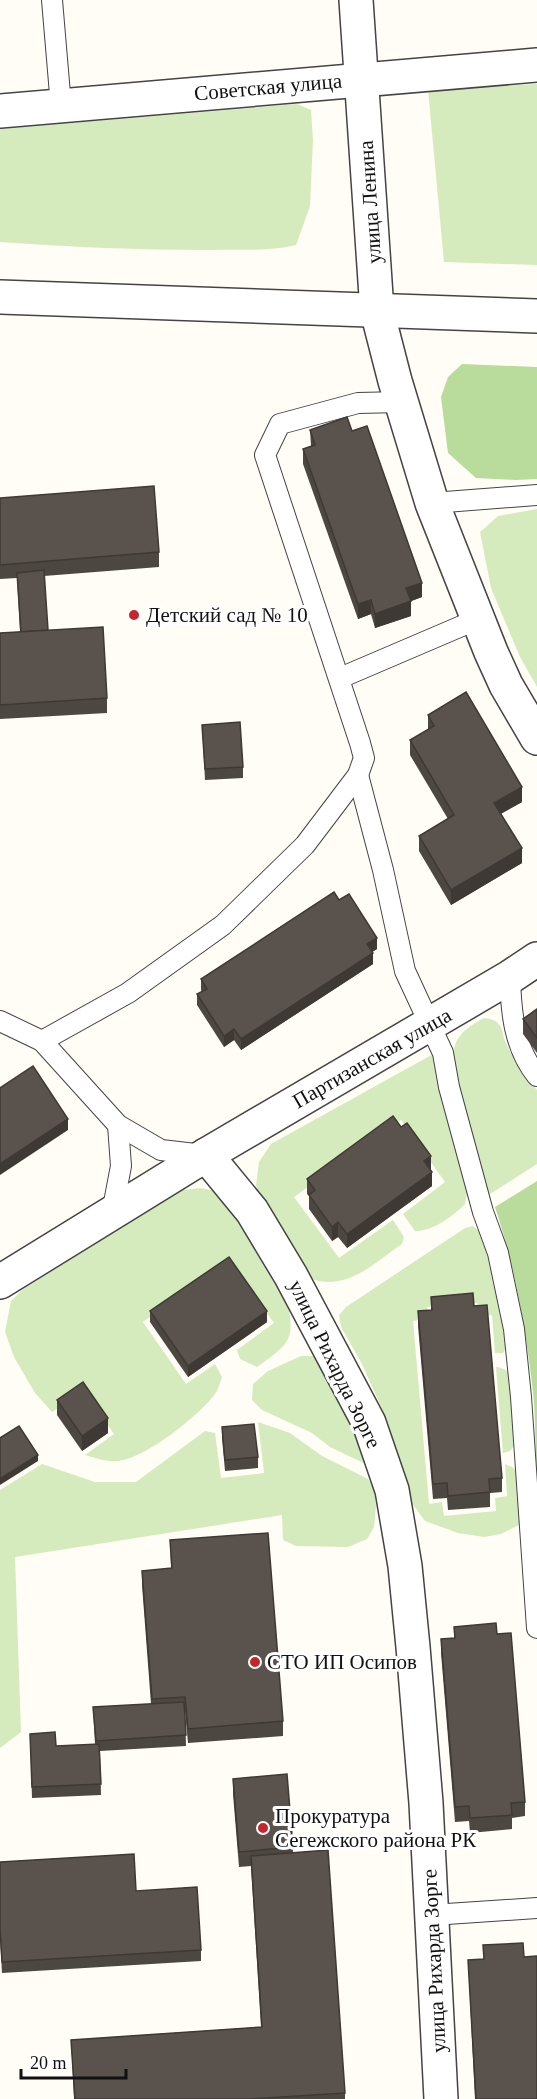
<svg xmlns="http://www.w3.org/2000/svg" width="537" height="2099" font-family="'Times New Roman',serif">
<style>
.green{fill:#d5ebbd}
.forest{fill:#b9dc9c}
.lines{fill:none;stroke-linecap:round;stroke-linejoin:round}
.service-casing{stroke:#444;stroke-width:22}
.minor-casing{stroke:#444;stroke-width:36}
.tertiary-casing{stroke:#444;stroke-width:36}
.service{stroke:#fff;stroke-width:20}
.minor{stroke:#fff;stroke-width:33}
.tertiary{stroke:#fff;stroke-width:33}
.wall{fill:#4d4742}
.shaded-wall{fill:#3f3936}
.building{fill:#5a524d;stroke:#3f3936;stroke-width:1.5}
.poi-dot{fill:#c4262e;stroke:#fff;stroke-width:2}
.labels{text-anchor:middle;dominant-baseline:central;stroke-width:6;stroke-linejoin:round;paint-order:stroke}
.street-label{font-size:21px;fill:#111;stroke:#fff}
.poi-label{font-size:21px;fill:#111;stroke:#fff;text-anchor:start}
</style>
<rect width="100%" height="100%" fill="#fffdf5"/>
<g class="green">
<path d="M537,84V265L444,262L428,90Z"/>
<path d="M297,104L311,110L313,140L310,206L296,245C268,252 239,249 210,250C140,250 70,247 0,242V129Z"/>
<path d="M537,509V687L520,657L491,588L480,532L498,516Z"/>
<path d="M484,1018C491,1019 497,1020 501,1027C503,1031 503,1037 505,1041C513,1059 524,1075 537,1090V1164L490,1194L484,1189C476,1160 447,1071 455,1045C459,1032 473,1024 484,1018Z"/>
<path d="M435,1053L465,1177L467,1193L465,1204C453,1216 432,1232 415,1231L403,1214L445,1182L401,1120L294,1197L339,1258L393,1220L404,1237L402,1244C374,1263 348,1291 311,1279L262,1203L256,1185L259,1162L271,1144Z"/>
<path d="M200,1188L215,1191L229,1200L287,1300C296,1340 289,1344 257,1367L240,1359L237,1350L274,1323L229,1261L143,1322L186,1384L215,1364L222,1377C220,1383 218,1390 215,1394C199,1416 143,1460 117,1461C106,1462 95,1458 85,1455L114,1434L84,1391L52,1412L35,1393L14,1357L5,1332L11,1301L22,1290L182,1190Z"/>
<path d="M473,1226L480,1232L490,1258L508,1344L503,1353H495L492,1315H478L477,1303L427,1307V1319L413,1321L429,1504L442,1502L444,1516L496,1511L495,1498L507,1496L505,1464L514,1468L519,1482L521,1524L501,1534L484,1537L458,1533L425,1521L411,1502L404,1474L394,1448L383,1411L361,1362L341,1327L339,1315L346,1307L465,1228Z"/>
<path d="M301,1356H314L323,1360L374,1468L330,1447L312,1433L262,1410L252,1400L253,1384L268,1371Z"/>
<path d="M496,1367C504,1368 508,1370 512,1378L515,1445L510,1451L503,1453Z"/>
<path d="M258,1422L290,1433L322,1456L368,1479L374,1489L376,1506L374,1527L367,1539L348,1547L296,1546L283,1540L282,1515L15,1557L21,1732L0,1748V1490L42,1464L95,1482H136L205,1431L215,1433L221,1478L264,1473Z"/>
</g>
<g class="forest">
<path d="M462,364L537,367V479L516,480L476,478L448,453L441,397L448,377Z"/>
<path d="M537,1181V1480C535,1451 536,1421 533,1392C526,1329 515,1268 495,1207Z"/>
</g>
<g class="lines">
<defs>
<g id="service">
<path d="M52,0L61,106"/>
<path d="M432,503L537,495"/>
<path d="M340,678L478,619"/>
<path d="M358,775L383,870L405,971L443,1053L449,1087L483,1212L498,1253L514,1329L521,1397L537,1628"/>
<path d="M510,977C511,1013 514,1047 537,1076"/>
<path d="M0,1021L42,1041L118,1125L161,1150L204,1155"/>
<path d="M42,1041L128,993L223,925L305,845L358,775L364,758L360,743L265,455L280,424L358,403L401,402"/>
<path d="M112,1213L121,1166L118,1125"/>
<path d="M432,1915L537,1908"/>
</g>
<g id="minor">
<path d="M356,0L377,311L395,381L432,503L491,652L506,685L537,738"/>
<path d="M0,111L537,65"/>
<path d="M206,1155L252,1211L291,1276L369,1423L392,1490L405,1566L413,1647L426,1803L441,2099"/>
<path d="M0,1282L206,1155L510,977L537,959"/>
</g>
<path id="tertiary" d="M0,297L537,316"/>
</defs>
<use href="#service" class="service-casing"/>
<use href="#minor" class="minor-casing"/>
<use href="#tertiary" class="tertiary-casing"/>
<use href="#service" class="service"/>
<use href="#minor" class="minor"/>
<use href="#tertiary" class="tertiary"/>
</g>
<g class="wall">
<path d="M310,430L352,431L422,597L411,601V616L375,628L371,614L358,619L303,464V449L311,446Z"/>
<path d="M0,498L159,552V567L44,576L48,630L107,698V713L0,719V633L20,632L17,578L0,579Z"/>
<path d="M428,715L522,802L501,814L522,863L451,905L419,851V836L448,819L410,755V740L428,730Z"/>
<path d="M202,725L243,767V778L205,780Z"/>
<path d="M339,900L377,949L372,952L373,964L241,1050L234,1040L224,1047L197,1005V994L202,992L201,990V979Z"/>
<path d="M537,1009V1053L523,1034V1019Z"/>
<path d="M431,1170L432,1186L347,1248L338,1237L332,1241L309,1209V1196L307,1194V1179Z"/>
<path d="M431,1297L474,1306L502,1478V1492L490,1493V1507L448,1510L447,1498L433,1499L418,1326V1311L431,1310Z"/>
<path d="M150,1311L267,1322L188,1377L150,1322Z"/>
<path d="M57,1400L108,1433L82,1451L57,1415Z"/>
<path d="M222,1427L258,1457V1468L225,1471L222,1438Z"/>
<path d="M170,1540L283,1721V1736L188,1743L185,1711L186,1746L100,1751L101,1795L32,1798L30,1734L56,1746L95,1744L93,1707L151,1704L142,1585V1571L171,1568Z"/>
<path d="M454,1627L525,1802V1816L512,1818V1829L470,1833L469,1821L455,1822L441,1653V1639L454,1638Z"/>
<path d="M233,1779L293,1847V1853L345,2093V2099H74L71,2040L261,2027L251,1866L239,1867L233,1794Z"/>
<path d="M0,1862L136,1891L201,1950V1961L2,1973L0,1938Z"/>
<path d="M524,1957L537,2099H475L468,1960Z"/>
</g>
<g class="shaded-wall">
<path d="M422,583V597L406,603V588Z"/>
<path d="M371,600V614L358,619V604Z"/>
<path d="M411,601V616L375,628V614Z"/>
<path d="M522,787V802L494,817V803Z"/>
<path d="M522,848V863L451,905V890Z"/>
<path d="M377,938V949L367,955V944Z"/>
<path d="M373,953V964L241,1050V1039Z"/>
<path d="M234,1029V1040L224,1047V1036Z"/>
<path d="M68,1119V1130L0,1175V1164Z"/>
<path d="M431,1156V1171L424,1161Z"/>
<path d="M432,1172V1186L347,1248V1234Z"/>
<path d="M338,1222V1237L332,1241V1227Z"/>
<path d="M267,1311V1322L188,1377V1366Z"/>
<path d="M108,1418V1433L82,1451V1436Z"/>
<path d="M38,1455V1461L0,1485V1479Z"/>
</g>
<g class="building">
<path d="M347,417L352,431L367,426L422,583L406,588L411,601L375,614L371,600L358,604L303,449L315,445L310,430Z"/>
<path d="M154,486L159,552L0,565V498Z"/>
<path d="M44,570L48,630L21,632L17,573Z"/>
<path d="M103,627L107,698L0,705V633Z"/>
<path d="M466,692L522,787L494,803L522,848L451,890L419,836L454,815L410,740L434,726L428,715Z"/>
<path d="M240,722L243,767L205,769L202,725Z"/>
<path d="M334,892L339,900L349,894L377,938L367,944L373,953L241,1039L234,1029L224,1036L197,994L207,989L201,979Z"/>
<path d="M537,1009V1038L523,1019Z"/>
<path d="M33,1066L68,1119L0,1164V1088Z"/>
<path d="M393,1116L401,1127L407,1123L431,1156L424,1161L432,1172L347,1234L338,1222L332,1227L309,1195L315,1190L307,1179Z"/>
<path d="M229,1257L267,1311L188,1366L150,1311Z"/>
<path d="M473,1293L474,1306L487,1305L502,1478L489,1479L490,1492L448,1496L447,1483L433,1484L418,1311L432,1310L431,1297Z"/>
<path d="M83,1382L108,1418L82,1436L57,1400Z"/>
<path d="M254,1424L258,1457L225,1460L222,1427Z"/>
<path d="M19,1426L38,1455L0,1479V1438Z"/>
<path d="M268,1533L283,1721L188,1729L185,1697L152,1699L142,1571L172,1568L170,1540Z"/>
<path d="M496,1623L497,1634L511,1633L525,1802L511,1803L512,1815L470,1818L469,1806L455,1807L441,1639L455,1638L454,1627Z"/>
<path d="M184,1702L186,1735L96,1741L93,1707Z"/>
<path d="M55,1732L56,1746L99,1744L101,1784L32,1787L30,1734Z"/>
<path d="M287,1774L293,1847L239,1852L233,1779Z"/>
<path d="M328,1850L345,2093L250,2099H75L71,2040L262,2027L251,1856Z"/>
<path d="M134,1854L136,1891L197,1887L201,1950L2,1962L0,1927V1862Z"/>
<path d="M523,1943L524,1957L537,1956V2099H476L468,1960L484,1959L483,1945Z"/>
</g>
<g class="poi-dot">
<circle cx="134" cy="615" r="6"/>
<circle cx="255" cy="1662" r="6"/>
<circle cx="263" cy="1828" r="6"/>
</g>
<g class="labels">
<g class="street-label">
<text transform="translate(268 87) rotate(-5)">Советская улица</text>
<text transform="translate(370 202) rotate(-94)">улица Ленина</text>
<text transform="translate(372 1058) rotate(-30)">Партизанская улица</text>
<text transform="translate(335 1364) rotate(64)">улица Рихарда Зорге</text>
<text transform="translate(434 1961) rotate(-93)">улица Рихарда Зорге</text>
</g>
<g class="poi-label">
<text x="146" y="615">Детский сад № 10</text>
<text x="267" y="1662">СТО ИП Осипов</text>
<text x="275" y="1816">Прокуратура<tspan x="275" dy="24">Сегежского района РК</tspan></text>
</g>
</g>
<path d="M21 2069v9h105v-9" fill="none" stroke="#111111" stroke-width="3"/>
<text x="30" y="2069" font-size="18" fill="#111111" stroke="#ffffff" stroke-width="4.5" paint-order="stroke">20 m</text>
</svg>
